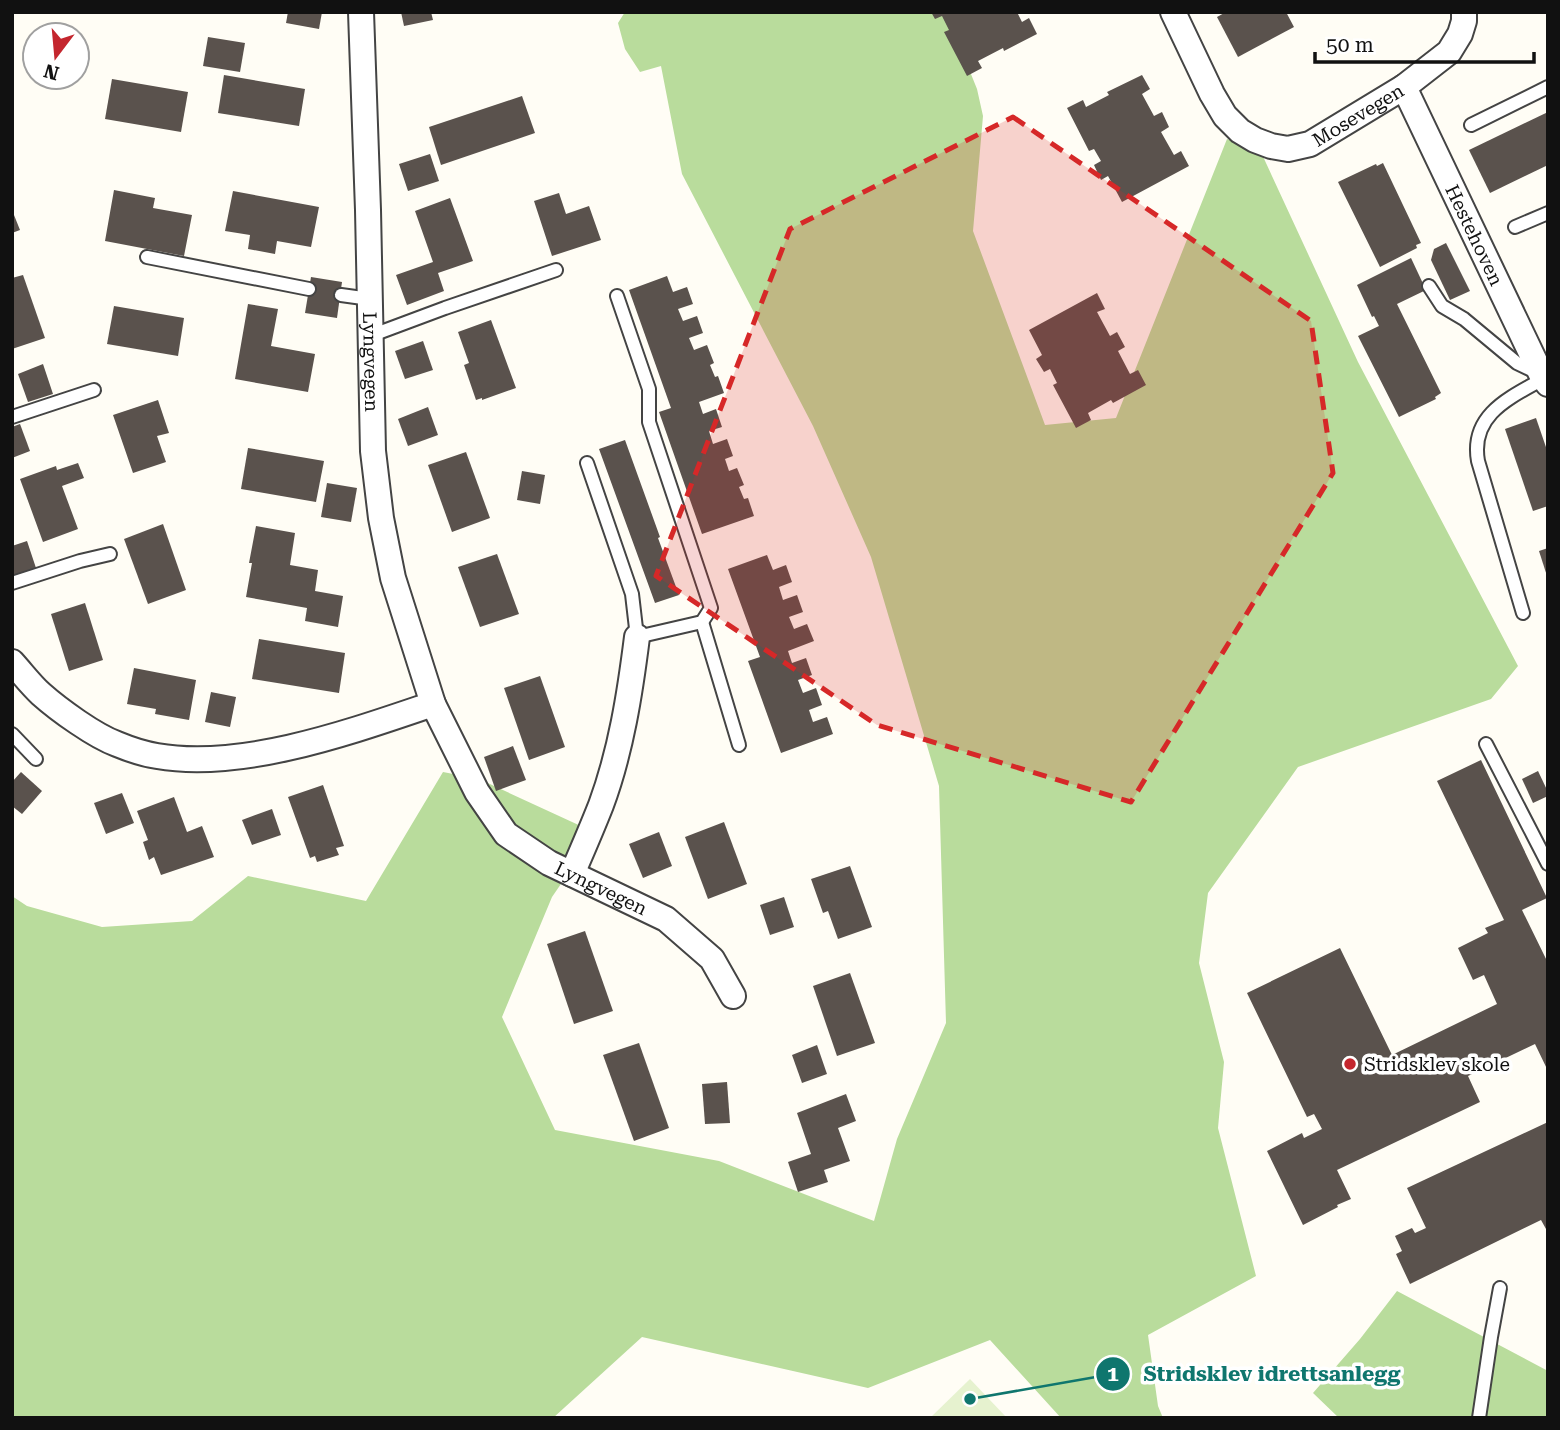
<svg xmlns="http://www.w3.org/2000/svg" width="1560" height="1430" font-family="'Roboto Serif',serif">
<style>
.forest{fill:#b9dc9c}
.pitch{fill:#e6f2cf}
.building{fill:#5a524d}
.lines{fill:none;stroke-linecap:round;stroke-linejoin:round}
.lane-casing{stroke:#444;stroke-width:16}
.street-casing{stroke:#444;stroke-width:28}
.lane{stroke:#fff;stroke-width:12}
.street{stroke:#fff;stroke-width:24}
.marked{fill:#d62828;fill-opacity:0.2;stroke:#d62828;stroke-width:5;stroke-dasharray:14 9;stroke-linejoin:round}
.poi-dot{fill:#c4262e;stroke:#fff;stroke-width:2.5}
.labels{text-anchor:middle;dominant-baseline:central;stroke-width:7;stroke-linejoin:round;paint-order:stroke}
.street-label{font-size:19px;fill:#111;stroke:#fff}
.poi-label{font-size:19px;fill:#111;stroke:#fff;text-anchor:start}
.leader{fill:none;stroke:#0f766e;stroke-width:2.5}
.callout-dot{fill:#0f766e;stroke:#fff;stroke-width:2.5}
.mark-label{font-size:21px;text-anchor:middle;font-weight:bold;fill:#fff}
.callout-label{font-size:21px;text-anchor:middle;font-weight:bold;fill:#0f766e;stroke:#fff;stroke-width:7;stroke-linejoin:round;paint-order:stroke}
</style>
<rect width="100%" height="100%" fill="#fffdf5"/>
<g class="forest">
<path d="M625,12H946L977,89L983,116L973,231L1045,425L1116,418L1227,139L1260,150L1358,362L1518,666L1491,699L1298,767L1208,893L1199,963L1224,1062L1218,1128L1256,1276L1148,1335L1158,1406L1163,1418H1061L990,1340L868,1388L642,1337L553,1418H12V896L27,906L102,927L192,921L248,876L366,901L443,772L479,779L596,833L552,897L502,1017L555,1130L719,1161L874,1221L897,1139L946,1023L939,786L871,557L813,426L682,174L661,66L640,72L625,49L618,23Z"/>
<path d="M1397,1291L1548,1371V1418H1339L1313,1393L1360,1339Z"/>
</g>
<path class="pitch" d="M970,1379L1007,1418H930Z"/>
<g class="building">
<path d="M288,12H322L319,29L286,23Z"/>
<path d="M401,12H431L433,20L404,26Z"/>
<path d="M931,12H1017L1022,22L1029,18L1037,34L1004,51L1003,48L978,61L982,68L967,76L944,32L949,30L942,16L935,19Z"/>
<path d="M1226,12H1286L1294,27L1238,57L1217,17Z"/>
<path d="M208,37L245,43L240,72L203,66Z"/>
<path d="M224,75L305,89L299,126L218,113Z"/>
<path d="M1142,75L1150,89L1142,94L1154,116L1162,112L1169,127L1161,132L1174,155L1181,151L1189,166L1122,202L1108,176L1101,180L1094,165L1101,161L1094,149L1089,151L1067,108L1083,100L1086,107L1109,95L1107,92Z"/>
<path d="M112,79L188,92L181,132L105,119Z"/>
<path d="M522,96L535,133L441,165L429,127Z"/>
<path d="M1548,112V165L1490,193L1469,150Z"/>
<path d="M430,154L439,181L408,191L399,164Z"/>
<path d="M1383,163L1421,243L1416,245L1417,248L1380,267L1338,182L1376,164L1377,166Z"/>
<path d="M114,190L155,198L153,208L192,215L184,256L105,241Z"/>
<path d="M233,191L319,207L311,247L277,241L275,254L248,249L250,235L225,231Z"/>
<path d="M559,193L566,214L589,206L601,240L552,256L534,201Z"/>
<path d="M450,198L473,261L438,273L444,291L407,305L396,275L433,262L415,211Z"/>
<path d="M12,210L20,230L12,233Z"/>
<path d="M1446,243L1470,291L1450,300L1431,260L1434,249Z"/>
<path d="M1411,258L1426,290L1397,304L1441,393L1435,397L1436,399L1399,417L1358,336L1379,326L1374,316L1372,317L1357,285Z"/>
<path d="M23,275L45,338L12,349V278Z"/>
<path d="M667,276L673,292L687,287L693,304L678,309L683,321L697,316L703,333L689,338L694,350L707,345L714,363L710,365L715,377L718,376L724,393L699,402L703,414L716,409L722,427L709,431L713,444L727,439L733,456L725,459L729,471L737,468L744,485L739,487L744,499L748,498L754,516L702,534L659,412L671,408L629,290Z"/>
<path d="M311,277L342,282L337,318L305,313Z"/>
<path d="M1097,293L1105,309L1097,312L1110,336L1117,332L1125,347L1118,351L1130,374L1138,370L1146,385L1113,403L1111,400L1088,413L1091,420L1076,428L1053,385L1057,383L1050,369L1044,372L1036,359L1042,355L1029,330Z"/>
<path d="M248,304L278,309L271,346L315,354L308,392L235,379Z"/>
<path d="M114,306L184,318L178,356L107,344Z"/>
<path d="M491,320L516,388L482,400V398L476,400L464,365L469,363L458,332Z"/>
<path d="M423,341L433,370L405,379L395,351Z"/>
<path d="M43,364L53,394L28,402L18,374Z"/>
<path d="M158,400L169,433L157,436L166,462L133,473L113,415Z"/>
<path d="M428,407L438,435L408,446L398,419Z"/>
<path d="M1536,418L1548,453V506L1533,511L1505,429Z"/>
<path d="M20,424L30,451L12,458V427Z"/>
<path d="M625,440L660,537L658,538L679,595L655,603L599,449Z"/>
<path d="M248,448L324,461L316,502L241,489Z"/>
<path d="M466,452L490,518L452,532L428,465Z"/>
<path d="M78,463L84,478L62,486L78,529L43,542L20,479L56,466L57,470Z"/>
<path d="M522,471L545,475L540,504L517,500Z"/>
<path d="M327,483L357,488L351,522L321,517Z"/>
<path d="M163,524L186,590L148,604L124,539Z"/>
<path d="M256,526L295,533L290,565L318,570L315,591L343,596L338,627L305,621L307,608L246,597L252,563H249Z"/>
<path d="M27,541L36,568L12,576V546Z"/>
<path d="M1548,548V576H1547L1539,551Z"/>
<path d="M497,554L519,614L480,627L458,567Z"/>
<path d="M767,555L773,570L786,565L792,582L779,587L783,600L797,595L803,612L789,617L794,629L807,624L814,641L788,651L792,663L806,658L812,675L798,680L803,693L816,688L822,705L809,710L813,722L827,717L833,734L781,753L748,661L760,657L728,569Z"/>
<path d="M85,603L103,660L69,671L51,614Z"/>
<path d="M259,639L345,653L339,693L252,679Z"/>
<path d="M134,668L196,680L189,720L155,714L156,709L127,704Z"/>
<path d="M540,676L565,747L529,760L504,688Z"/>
<path d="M211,692L236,697L230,727L205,722Z"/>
<path d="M513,746L526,780L496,791L484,757Z"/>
<path d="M1481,760L1547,898L1522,910L1548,963V1071L1535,1044L1468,1076L1480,1102L1337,1170L1351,1199L1337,1205L1338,1207L1303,1225L1267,1151L1302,1133L1304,1138L1322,1129L1314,1114L1307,1117L1247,993L1340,948L1392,1055L1497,1004L1484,975L1473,980L1458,948L1488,933L1485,928L1504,920L1437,781Z"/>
<path d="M1538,771L1548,792V796L1533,803L1522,779Z"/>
<path d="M21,772L42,791L22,814L12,806V782Z"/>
<path d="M323,785L344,846L336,848L339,855L317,862L315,856L310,858L288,797Z"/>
<path d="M122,793L134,823L106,834L94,803Z"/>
<path d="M174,797L187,832L202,826L214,857L161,875L154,857L149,860L143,842L148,840L137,811Z"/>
<path d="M272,809L281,835L252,845L242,820Z"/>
<path d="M724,822L747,884L708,899L685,837Z"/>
<path d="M659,832L672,866L643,878L629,844Z"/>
<path d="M850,866L872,927L838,939L828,911L823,913L811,879Z"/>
<path d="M784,897L794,927L770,935L760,905Z"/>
<path d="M585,931L613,1011L574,1024L547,944Z"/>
<path d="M850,973L875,1043L837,1056L813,986Z"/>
<path d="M639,1043L669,1128L634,1141L603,1055Z"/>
<path d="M817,1045L827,1074L802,1083L792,1055Z"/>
<path d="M727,1082L730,1123L705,1124L702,1084Z"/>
<path d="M846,1094L856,1121L838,1128L850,1161L824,1170L828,1182L798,1192L788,1162L811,1154L797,1113Z"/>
<path d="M1548,1122V1228L1546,1229L1541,1220L1410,1284L1396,1254L1402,1251L1395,1236L1412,1228L1415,1233L1426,1228L1407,1188Z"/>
</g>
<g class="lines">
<defs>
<g id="lane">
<path d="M1471,125L1548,87"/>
<path d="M1515,227L1548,213"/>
<path d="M147,257L309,289"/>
<path d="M1429,286L1442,306L1464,319L1517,363L1538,373"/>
<path d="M341,295L370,299"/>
<path d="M370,336L445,308L556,270"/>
<path d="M12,417L94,390"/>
<path d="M587,463L632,594L637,637L702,622L711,608L649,422V389L617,296"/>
<path d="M12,583L80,561L110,554"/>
<path d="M1523,613L1478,461C1470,415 1509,398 1543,379"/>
<path d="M702,622L739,745"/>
<path d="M12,734L36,759"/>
<path d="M1486,744L1548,864"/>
<path d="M1479,1418L1491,1337L1500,1288"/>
</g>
<g id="street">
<path id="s1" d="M361,12L368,210L373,451L381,518L393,578L433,704L477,792L506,834L549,863L666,919L712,959L733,996"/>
<path id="s2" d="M1173,12L1212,94L1225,116L1240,131L1255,140L1271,146L1288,149L1310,144L1404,87L1449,52L1460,34L1464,21V12"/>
<path id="s3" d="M1404,87L1541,374L1548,384"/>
<path d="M12,662C22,673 31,685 41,694C59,710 95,736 117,744C129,749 144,754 157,756C243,771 353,731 433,704"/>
<path d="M572,874C582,851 592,828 601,805C621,751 630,693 637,637"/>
</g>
</defs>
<use href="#lane" class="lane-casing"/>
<use href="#street" class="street-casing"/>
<use href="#lane" class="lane"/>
<use href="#street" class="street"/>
</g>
<path class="marked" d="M1013,117L1311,321L1333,473L1131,802L877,725L656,576L790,229Z"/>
<circle class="poi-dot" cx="1350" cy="1064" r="7"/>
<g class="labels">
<g class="street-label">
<text stroke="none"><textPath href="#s2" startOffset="268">Mosevegen</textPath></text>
<text stroke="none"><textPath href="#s3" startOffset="164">Hestehoven</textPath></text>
<text stroke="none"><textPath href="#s1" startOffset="350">Lyngvegen</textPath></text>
<text stroke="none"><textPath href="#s1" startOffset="959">Lyngvegen</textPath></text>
</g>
<g class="poi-label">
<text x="1364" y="1064">Stridsklev skole</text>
</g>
</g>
<path class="leader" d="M970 1399L1113 1374"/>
<g class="callout-dot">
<circle cx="970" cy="1399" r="7"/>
<circle cx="1113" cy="1374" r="18"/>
</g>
<g class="mark-label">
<text x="1113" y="1381">1</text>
</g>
<g class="callout-label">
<text x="1272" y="1381">Stridsklev idrettsanlegg</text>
</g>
<rect width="1560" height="1430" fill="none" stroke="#111111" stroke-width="28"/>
<g transform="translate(56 56) rotate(196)"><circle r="33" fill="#ffffff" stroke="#a0a0a0" stroke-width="2"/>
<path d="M0-5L12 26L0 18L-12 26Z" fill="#c4262e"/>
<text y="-10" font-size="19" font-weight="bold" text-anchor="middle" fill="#111111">N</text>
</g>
<path d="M1315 52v10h219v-10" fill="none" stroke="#111111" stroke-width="3.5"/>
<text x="1326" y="52" font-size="21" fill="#111111" stroke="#ffffff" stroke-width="5" paint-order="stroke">50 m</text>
</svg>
